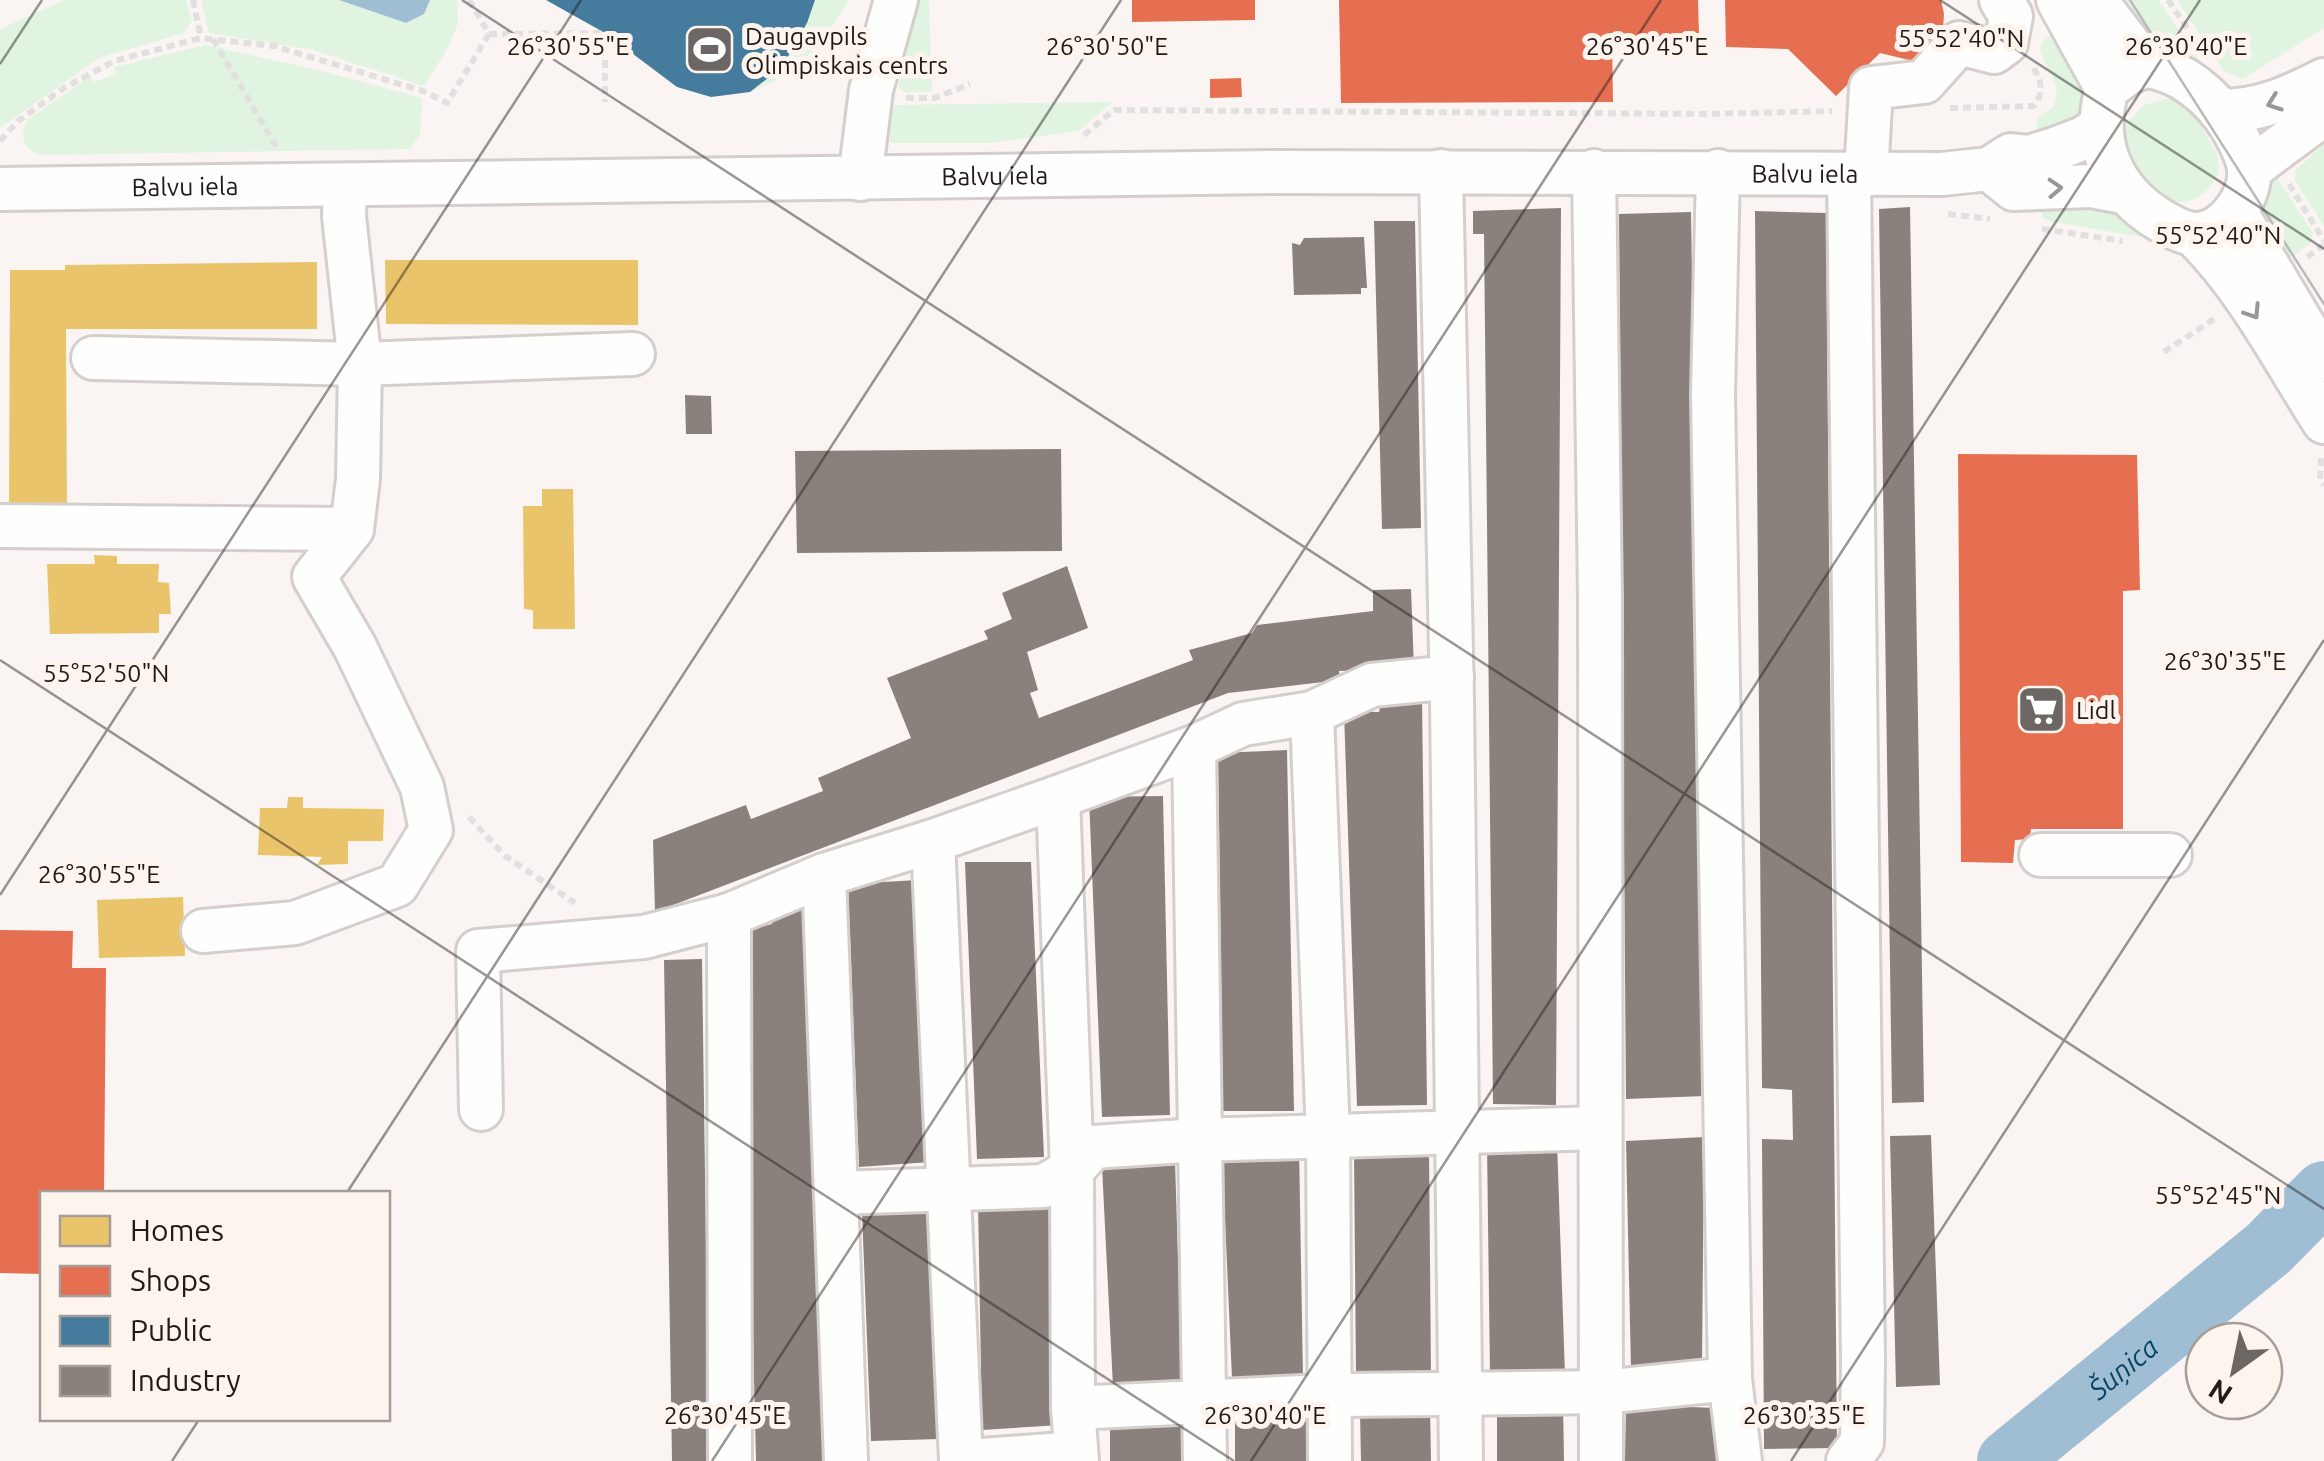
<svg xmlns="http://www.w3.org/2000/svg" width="2324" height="1461" font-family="Ubuntu,sans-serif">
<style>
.green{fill:#e0f4e1}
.water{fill:#9fbed4}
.homes{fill:#e9c46a}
.shops{fill:#e76f51}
.public{fill:#457b9d}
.industry{fill:#8a817c}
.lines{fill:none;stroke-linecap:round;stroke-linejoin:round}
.river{stroke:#9fbed4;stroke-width:62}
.minor-casing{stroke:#d4cfcc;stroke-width:48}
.path{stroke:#e1e0df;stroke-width:6;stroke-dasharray:8 5;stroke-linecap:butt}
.minor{stroke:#fefefd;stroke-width:42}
.tram{stroke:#bbbab8;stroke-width:2.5}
.oneway{stroke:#9a9896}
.ticks{fill:none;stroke:#201b18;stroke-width:2.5;stroke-opacity:0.45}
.labels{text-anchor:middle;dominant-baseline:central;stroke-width:10;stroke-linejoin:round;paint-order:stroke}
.poi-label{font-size:25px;fill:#201b18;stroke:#fdf4ee;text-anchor:start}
.street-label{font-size:25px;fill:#201b18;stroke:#fdf4ee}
.water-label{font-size:28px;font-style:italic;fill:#064464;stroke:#fdf4ee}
.ticks-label{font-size:25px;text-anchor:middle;fill:#201b18;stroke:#fdf4ee;stroke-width:10;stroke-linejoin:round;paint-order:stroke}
</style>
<rect width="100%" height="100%" fill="#faf5f2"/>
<g class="green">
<path d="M64,0H186L192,20L184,33L99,58L0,128V29Z"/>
<path d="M201,0H339L406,23L424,14L430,0H457L458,23L449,46L424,86L313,50L209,33Z"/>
<path d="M815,0H849C819,47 803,71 750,92L782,67L807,23Z"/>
<path d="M918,0H929L932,91L906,93L898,87Z"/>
<path d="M2108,0H2158L2215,82L2166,55Z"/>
<path d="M2177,0H2324V28L2243,79L2224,71Z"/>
<path d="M2062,28C2074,55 2106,100 2074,125C2065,132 2048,136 2037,141C2035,122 2035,116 2053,108C2065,81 2044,72 2040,47L2045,39Z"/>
<path d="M206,45L318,70L422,98L420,135L409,149L44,155C24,151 19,141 26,121L90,76L94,82L116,74L114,67Z"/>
<path d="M2176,96C2190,103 2197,119 2205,133C2218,153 2227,169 2208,189C2169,230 2125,163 2125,125L2144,105Z"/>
<path d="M1112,102L1079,131L991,143H891C887,129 887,117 895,105Z"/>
<path d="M2324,144V226L2295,181V171Z"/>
<path d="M2273,171L2313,233L2310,244L2281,264L2252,219Z"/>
<path d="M2092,196L2159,240L2053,222L2043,218L2039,201Z"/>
</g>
<path class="water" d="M339,0H430L424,14L406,23Z"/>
<g class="homes">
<path d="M385,260H638V325L386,324Z"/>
<path d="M317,262V329H66L67,510H9L10,270H65V265Z"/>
<path d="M542,489H573L575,629H533V610L524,609L523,506H542Z"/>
<path d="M94,555L117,556V564H159L158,582L169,583L171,614H159V633L50,634L47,564H95Z"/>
<path d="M288,797H303V808L384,809L383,841H348V864L317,865L322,857L258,855L260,808H287Z"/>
<path d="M183,897L185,956L99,958L97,900Z"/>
</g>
<g class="shops">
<path d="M1132,0H1255V20L1132,22Z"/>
<path d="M1339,0H1698L1699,35L1612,37L1613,102L1341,103Z"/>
<path d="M1725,0H1941L1944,14L1942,45L1934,66L1880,53L1836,96L1788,49L1726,47Z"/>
<path d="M1241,78L1242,97L1210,98V79Z"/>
<path d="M1958,454L2137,455L2140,590L2123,591V829H2031L2030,839L2015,840L2013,863L1961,862Z"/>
<path d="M0,930L73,931L72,968H106L104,1194H42V1274L0,1273Z"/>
</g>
<path class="public" d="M546,0H815L807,23L782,67L750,92L711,97L677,87L605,33Z"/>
<g class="industry">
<path d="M1910,207L1924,1102L1892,1103L1879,209Z"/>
<path d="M1561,208L1556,1105L1493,1104L1484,234H1473V211Z"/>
<path d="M1755,211L1826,213L1837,1448L1764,1449L1762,1139L1793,1140L1792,1090L1762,1088Z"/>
<path d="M1691,212L1705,1096L1626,1099L1619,214Z"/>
<path d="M1374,221H1415L1421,528L1382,529Z"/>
<path d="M1364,237L1367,288H1361V294L1294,295L1292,243L1300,245L1304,238Z"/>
<path d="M685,395L711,396L712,434H686Z"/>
<path d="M1061,449L1062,551L797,553L795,451Z"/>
<path d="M1067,566L1088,628L1027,652L1038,690L1030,693L1039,718L1193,660L1189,650L1252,633L1257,625L1373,611V590L1411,589L1414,669L1339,671L1340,680L1228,693L655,912L653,840L746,805L751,819L823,791L818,778L911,738L887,678L988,639L984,631L1012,619L1002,593Z"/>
<path d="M1382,698H1422L1427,1105L1357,1106L1344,711L1379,712Z"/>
<path d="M1287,750L1294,1111H1223L1218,753Z"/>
<path d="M1163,796L1170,1115L1102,1117L1089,797Z"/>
<path d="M965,862H1031L1044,1157L977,1159Z"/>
<path d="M918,880L931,1162L859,1167L848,884Z"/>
<path d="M812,905L823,1461H756L743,931L772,924L774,907Z"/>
<path d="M702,959L709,1461H672L664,960Z"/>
<path d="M1931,1135L1940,1385L1896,1387L1890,1136Z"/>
<path d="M1704,1137L1702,1367L1631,1369L1626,1141Z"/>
<path d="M1557,1142L1565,1375H1490L1487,1143Z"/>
<path d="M1299,1147L1303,1378H1232L1222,1151Z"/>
<path d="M1429,1148L1431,1377H1356L1354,1151Z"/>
<path d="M1175,1162L1182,1385L1113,1387L1102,1166Z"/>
<path d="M1050,1199L1060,1425L982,1430L978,1201Z"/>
<path d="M930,1210L939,1439L871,1441L862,1212Z"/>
<path d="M1563,1403L1564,1461H1497V1404Z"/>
<path d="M1626,1405L1719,1408L1717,1461H1625Z"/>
<path d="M1430,1408L1431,1461H1361L1360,1413Z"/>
<path d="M1183,1411L1184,1461H1110V1415Z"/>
<path d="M1311,1412V1461H1235V1414Z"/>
</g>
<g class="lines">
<path class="river" id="s1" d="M2008,1461L2269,1248L2324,1192"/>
<defs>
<g id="minor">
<path d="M2058,0L2107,89"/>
<path d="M2095,0L2146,66"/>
<path d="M2146,66C2181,70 2212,96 2231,126C2238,138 2247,154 2249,169C2252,197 2225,234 2196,234C2185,234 2170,226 2160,220C2112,191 2091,143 2107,89L2129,72Z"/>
<path d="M2220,111C2260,111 2288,98 2324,80"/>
<path d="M1989,169L2014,189L2091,186L2127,193"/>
<path d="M2249,170L2324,114"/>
<path d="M1441,171L1452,701L1461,1461"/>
<path d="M1594,171L1600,598L1601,1461"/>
<path d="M1718,171L1713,395L1730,1379L1740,1461"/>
<path d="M1866,175L1871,88L1924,82L1959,43L1994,52L2006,43L2011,16L2001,0"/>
<path d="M860,179L871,90L896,0"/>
<path id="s2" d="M0,189L1274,172L1942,174L1989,169L2011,155L2029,157L2055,149L2084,138L2100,127"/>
<path d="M2235,211L2324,360"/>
<path d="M2194,235C2247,287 2284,360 2324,422"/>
<path d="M93,358L360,364L633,354"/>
<path d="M0,526L352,529"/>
<path d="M1312,713L1328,1137L1330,1461"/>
<path d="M1194,747L1205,1461"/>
<path d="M1058,797L1072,1170L1073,1408L1077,1461"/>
<path d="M933,841L961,1461"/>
<path d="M2041,855H2170"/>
<path d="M824,875L846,1461"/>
<path d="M729,915L730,1461"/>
<path d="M203,931L295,923L397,885L431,830L422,787L355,647L314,577L352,529L358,479L360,364L344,216L345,185"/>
<path d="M481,1109L478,951L644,937L729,915L824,875L933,841L1058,797L1194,747L1243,724L1312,713L1372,685L1452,677"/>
<path d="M837,1193L1044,1186L1072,1170L1093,1147L1199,1140L1600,1128"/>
<path d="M1073,1408L1343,1395L1603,1392L1730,1379"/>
<path d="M969,1461L1076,1453"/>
<path d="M1848,1461L1862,1442L1863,1360L1849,175"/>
</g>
</defs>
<use href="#minor" class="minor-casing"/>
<g class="path">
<path d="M193,0L201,38"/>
<path d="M469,0L489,34"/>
<path d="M2168,0L2196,41"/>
<path d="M489,34L605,33V102"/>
<path d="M213,39L277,148"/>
<path d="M906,98H935L970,84"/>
<path d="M1950,108L2034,106C2044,92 2042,82 2033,67"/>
<path d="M1084,135L1114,110L1706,114L1832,111"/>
<path d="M0,141L18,121L64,88L114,61L201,38L274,46L423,91L447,103L489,34"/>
<path d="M2289,184L2324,241"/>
<path d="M1948,214L1990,219"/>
<path d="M2042,229L2123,241"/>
<path d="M2307,257L2324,245"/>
<path d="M2164,352L2217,317"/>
<path d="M2321,458L2320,480L2324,485"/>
<path d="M469,817L505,856L575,903"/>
</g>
<use href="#minor" class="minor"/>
<path class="tram" d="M2130,0L2324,304"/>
</g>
<defs><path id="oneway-chevron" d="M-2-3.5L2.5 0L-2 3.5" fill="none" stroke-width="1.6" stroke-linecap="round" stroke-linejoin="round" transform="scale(2.5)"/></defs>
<g class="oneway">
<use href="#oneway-chevron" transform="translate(2274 103) rotate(160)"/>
<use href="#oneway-chevron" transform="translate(2055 188) rotate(-3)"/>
<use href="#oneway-chevron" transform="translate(2253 312) rotate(57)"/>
</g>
<path class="ticks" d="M462,0L2324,1209M1940,0L2324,249M0,64L42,0M0,660L1234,1461M0,895L581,0M346,1194L1121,0M172,1461L200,1418M712,1461L1661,0M1251,1461L2200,0M1791,1461L2324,640"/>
<defs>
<symbol id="stadium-square" viewBox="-11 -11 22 22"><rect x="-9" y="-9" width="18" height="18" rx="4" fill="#6c6764" stroke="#fdf4ee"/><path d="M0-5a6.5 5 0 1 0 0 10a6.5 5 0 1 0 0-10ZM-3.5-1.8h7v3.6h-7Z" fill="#fff"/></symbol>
<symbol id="supermarket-square" viewBox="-11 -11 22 22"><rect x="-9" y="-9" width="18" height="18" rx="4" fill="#6c6764" stroke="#fdf4ee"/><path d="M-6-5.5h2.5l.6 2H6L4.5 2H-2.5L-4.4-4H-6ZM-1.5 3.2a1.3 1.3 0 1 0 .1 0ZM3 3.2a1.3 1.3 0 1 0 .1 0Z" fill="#fff"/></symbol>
</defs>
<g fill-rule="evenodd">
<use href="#stadium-square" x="682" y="22" width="55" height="55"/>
<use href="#supermarket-square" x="2014" y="682" width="55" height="55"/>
</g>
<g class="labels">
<g class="poi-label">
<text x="745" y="36">Daugavpils<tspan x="745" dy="29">Olimpiskais centrs</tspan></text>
<text x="2076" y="710">Lidl</text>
</g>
<g class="street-label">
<text stroke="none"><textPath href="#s2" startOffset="1805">Balvu iela</textPath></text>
<text stroke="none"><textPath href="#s2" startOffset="995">Balvu iela</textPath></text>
<text stroke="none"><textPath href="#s2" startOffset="185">Balvu iela</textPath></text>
</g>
<g class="water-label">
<text stroke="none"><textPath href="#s1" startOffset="148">Šuņica</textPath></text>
</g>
</g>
<g class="ticks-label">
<text x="1961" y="47">55°52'40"N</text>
<text x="568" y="55">26°30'55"E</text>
<text x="1107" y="55">26°30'50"E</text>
<text x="1647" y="55">26°30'45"E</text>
<text x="2186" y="55">26°30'40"E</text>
<text x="2218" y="244">55°52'40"N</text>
<text x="2225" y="670">26°30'35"E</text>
<text x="106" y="682">55°52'50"N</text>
<text x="99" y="883">26°30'55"E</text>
<text x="2218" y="1204">55°52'45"N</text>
<text x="725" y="1424">26°30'45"E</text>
<text x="1265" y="1424">26°30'40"E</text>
<text x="1804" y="1424">26°30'35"E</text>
</g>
<rect x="40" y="1191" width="350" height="230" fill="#fdf4ee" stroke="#a59d98" stroke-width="2.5"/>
<rect x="60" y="1216" width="50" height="30" fill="#e9c46a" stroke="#a59d98" stroke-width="2.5"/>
<text x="130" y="1241" font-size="30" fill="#201b18">Homes</text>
<rect x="60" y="1266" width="50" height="30" fill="#e76f51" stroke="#a59d98" stroke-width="2.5"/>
<text x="130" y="1291" font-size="30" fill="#201b18">Shops</text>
<rect x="60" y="1316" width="50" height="30" fill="#457b9d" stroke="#a59d98" stroke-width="2.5"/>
<text x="130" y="1341" font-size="30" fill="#201b18">Public</text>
<rect x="60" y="1366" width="50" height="30" fill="#8a817c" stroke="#a59d98" stroke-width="2.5"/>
<text x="130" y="1391" font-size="30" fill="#201b18">Industry</text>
<g transform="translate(2234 1371) rotate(213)"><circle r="48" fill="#fdf4ee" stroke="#a59d98" stroke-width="2.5"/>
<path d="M0-8L18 38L0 25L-18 38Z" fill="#6c6764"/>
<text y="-15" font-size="28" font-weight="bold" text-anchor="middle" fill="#201b18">N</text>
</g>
</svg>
